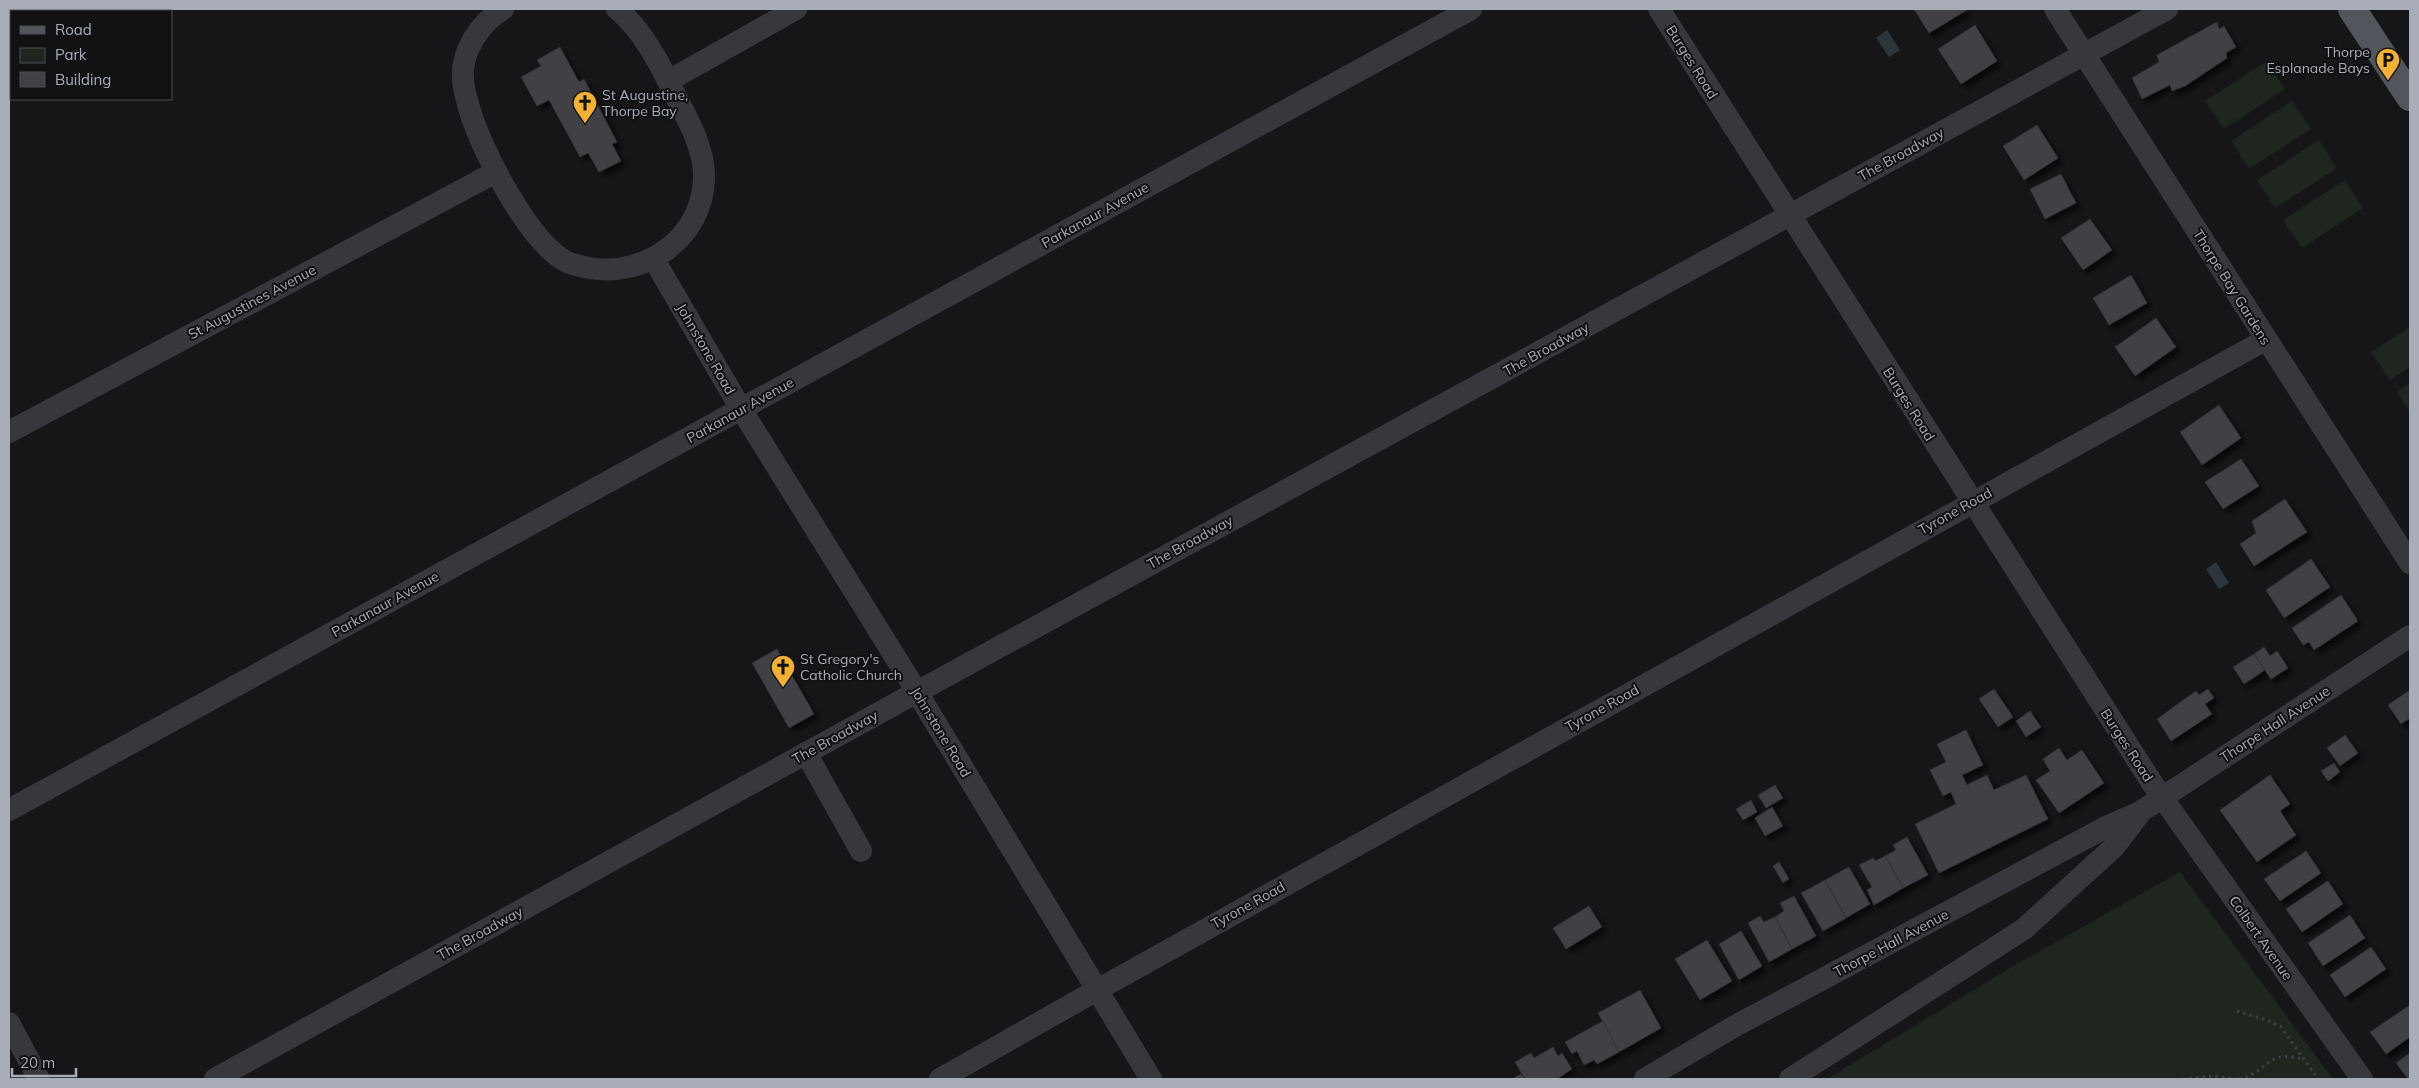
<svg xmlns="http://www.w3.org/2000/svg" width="2419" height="1088" font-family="Mulish,sans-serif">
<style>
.green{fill:#1e261f}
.water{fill:#2c353c}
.building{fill:#404145;stroke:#303034;filter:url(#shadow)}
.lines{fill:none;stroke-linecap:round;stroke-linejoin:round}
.path{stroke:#3d3f44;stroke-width:3;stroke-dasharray:2.5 4;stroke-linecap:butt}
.minor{stroke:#37383d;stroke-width:22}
.major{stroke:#53555c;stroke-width:28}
.labels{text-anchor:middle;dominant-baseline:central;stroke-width:4;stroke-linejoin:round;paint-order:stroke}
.poi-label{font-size:14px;fill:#a8adb8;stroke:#111113;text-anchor:start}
.street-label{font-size:14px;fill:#a8adb8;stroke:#111113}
</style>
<defs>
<filter id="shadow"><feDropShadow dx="4.5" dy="4.5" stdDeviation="2.5" flood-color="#0009"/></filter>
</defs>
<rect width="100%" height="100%" fill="#161618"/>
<g class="green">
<path d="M2267,61L2285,89L2224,129L2205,101Z"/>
<path d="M2292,101L2311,129L2249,169L2231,141Z"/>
<path d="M2319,140L2337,168L2275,208L2257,180Z"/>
<path d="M2345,180L2363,208L2302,248L2283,220Z"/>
<path d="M2410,327V367L2390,380L2371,352Z"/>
<path d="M2410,383V413L2397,392Z"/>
<path d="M2180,872L2333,1079H1827L2015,965Z"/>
</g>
<g class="water">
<path d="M1887,30L1900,50L1889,57L1876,38Z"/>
<path d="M2216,562L2229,583L2219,589L2206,569Z"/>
</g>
<g class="building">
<path d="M1914,9H1966L1967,10L1929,33Z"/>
<path d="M2217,22L2219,29L2224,26L2236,47L2226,53L2227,58L2185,86L2172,91L2170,85L2142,99L2132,78L2159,62L2157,55Z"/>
<path d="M1975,25L1997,61L1961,84L1938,49Z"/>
<path d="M560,47L579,82L584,79L617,142L612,144L621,161L599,172L588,153L580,157L549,100L537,106L521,77L541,66L537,60Z"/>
<path d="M2037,125L2058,158L2024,180L2003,146Z"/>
<path d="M2061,174L2076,203L2045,219L2030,189Z"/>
<path d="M2090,219L2112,250L2083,270L2061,238Z"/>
<path d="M2131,275L2147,303L2109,325L2093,298Z"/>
<path d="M2156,318L2176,347L2135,376L2115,347Z"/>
<path d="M2219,405L2241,438L2202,465L2180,432Z"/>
<path d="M2241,459L2259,486L2223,509L2205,482Z"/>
<path d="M2285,499L2307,532L2254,566L2240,544L2256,533L2252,521Z"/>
<path d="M2311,559L2330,587L2284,618L2266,590Z"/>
<path d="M2341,595L2358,621L2314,650L2309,642L2303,645L2292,628Z"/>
<path d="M2264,647L2270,656L2277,651L2288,668L2271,679L2254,654Z"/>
<path d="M777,649L814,714L789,728L752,663Z"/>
<path d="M2254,654L2265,670L2244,684L2233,667Z"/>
<path d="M1994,689L2013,717L1998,727L1979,699Z"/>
<path d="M2208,689L2214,698L2205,704L2212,714L2171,741L2157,719L2196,691L2199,695Z"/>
<path d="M2410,690V718L2401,724L2388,705Z"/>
<path d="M2030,711L2041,727L2026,737L2016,721Z"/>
<path d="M1966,730L1983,765L1962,775L1967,785L1987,775L1994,790L2026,775L2048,819L1939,873L1915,824L1956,804L1951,792L1943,796L1930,770L1946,762L1937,744Z"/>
<path d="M2345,735L2358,753L2340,766L2327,748Z"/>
<path d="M2059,748L2067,760L2082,750L2104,783L2059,813L2036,780L2050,771L2043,759Z"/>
<path d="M2334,763L2340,772L2328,781L2321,771Z"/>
<path d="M2270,775L2290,804L2280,811L2296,835L2257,862L2220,810Z"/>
<path d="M1775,785L1783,798L1766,808L1758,795Z"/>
<path d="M1751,800L1757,812L1743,820L1736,809Z"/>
<path d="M1772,807L1783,826L1765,836L1755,818Z"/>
<path d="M1907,837L1928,875L1903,888L1885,856L1896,850L1893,845Z"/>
<path d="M2306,851L2321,873L2280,901L2264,879Z"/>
<path d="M1885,856L1903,888L1874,905L1867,890L1872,887L1859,865L1873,858L1875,861Z"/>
<path d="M1779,862L1789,879L1783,883L1773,866Z"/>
<path d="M1849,867L1870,904L1846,918L1825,880Z"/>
<path d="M1825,880L1846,918L1823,931L1801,893Z"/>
<path d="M2328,881L2343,904L2302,932L2286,909Z"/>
<path d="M1794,896L1816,936L1792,949L1775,917L1784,911L1780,903Z"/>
<path d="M1589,906L1602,927L1566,949L1553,928Z"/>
<path d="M2350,915L2365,938L2323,966L2308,943Z"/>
<path d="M1760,916L1764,922L1775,917L1792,949L1769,962L1748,923Z"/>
<path d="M1741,931L1762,966L1739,980L1719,944Z"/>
<path d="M1707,940L1732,981L1700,1000L1675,959Z"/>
<path d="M2371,947L2386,969L2345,997L2330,975Z"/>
<path d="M1640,990L1661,1028L1619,1052L1598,1013Z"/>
<path d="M2410,1005V1037L2386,1054L2370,1032Z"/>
<path d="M1603,1021L1619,1052L1597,1064L1594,1060L1584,1065L1577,1051L1572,1054L1565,1042Z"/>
<path d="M1553,1047L1558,1056L1562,1053L1572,1069L1557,1079H1525L1515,1062L1531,1053L1534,1058Z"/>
<path d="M2410,1053V1079H2408L2396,1063Z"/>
<path d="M1521,1074L1525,1079H1512Z"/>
</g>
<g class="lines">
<g class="path">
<path d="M2237,1011L2267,1020L2281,1027L2318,1079"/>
<path d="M2183,1079L2213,1076L2236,1079"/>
<path d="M2239,1079C2269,1073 2267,1047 2304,1060"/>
</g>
<g class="minor">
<path d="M503,9C481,22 461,51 463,78C463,89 467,100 470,111C482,151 529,243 567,262C573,265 582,266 589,268C646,278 703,237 704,178C705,149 687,118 674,93C660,64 642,29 617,9"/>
<path d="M1659,9L2152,783L2362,1079"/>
<path d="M2055,9L2410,563"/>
<path d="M129,11L133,9"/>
<path d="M9,76L11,75"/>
<path d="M668,81L796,9"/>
<path d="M653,258L741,409L917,692L1151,1079"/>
<path d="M9,432L496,172"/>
<path d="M806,753L861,851"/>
<path d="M9,810L1471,9"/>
<path d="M9,1023L39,1079"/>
<path d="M215,1079L917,692L2167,9"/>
<path d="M940,1079L1097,990L2265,340"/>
<path d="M1645,1079L1735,1026L2108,826L2140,812L2410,636"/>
<path d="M1790,1079L2024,929L2114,847L2140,813"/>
</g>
<path class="major" d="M2352,9L2410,97"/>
</g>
<defs>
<symbol id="parking-pin" viewBox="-11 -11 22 30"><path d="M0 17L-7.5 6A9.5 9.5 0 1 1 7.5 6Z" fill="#f2b134" stroke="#111113"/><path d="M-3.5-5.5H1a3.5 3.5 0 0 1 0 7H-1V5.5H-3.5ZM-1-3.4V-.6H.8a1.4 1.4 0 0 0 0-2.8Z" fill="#111"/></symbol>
<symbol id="church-pin" viewBox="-11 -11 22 30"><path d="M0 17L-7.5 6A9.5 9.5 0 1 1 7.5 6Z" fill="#f2b134" stroke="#111113"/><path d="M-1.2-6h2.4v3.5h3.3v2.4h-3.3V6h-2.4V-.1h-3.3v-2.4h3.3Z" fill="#111"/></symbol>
</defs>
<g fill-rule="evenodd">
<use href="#parking-pin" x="2374" y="46" width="28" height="38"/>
<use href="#church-pin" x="571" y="89" width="28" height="38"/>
<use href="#church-pin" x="769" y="653" width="28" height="38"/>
</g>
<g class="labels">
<g class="poi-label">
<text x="2370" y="52" text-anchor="end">Thorpe<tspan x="2370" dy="16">Esplanade Bays</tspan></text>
<text x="602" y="95">St Augustine,<tspan x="602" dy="16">Thorpe Bay</tspan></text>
<text x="800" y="659">St Gregory's<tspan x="800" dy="16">Catholic Church</tspan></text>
</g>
<g class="street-label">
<text transform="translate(1692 62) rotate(58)">Burges Road</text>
<text transform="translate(1901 154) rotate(-29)">The Broadway</text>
<text transform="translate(1095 215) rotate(-29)">Parkanaur Avenue</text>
<text transform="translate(2232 287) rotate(58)">Thorpe Bay Gardens</text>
<text transform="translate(252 302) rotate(-28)">St Augustines Avenue</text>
<text transform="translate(706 349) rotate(60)">Johnstone Road</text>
<text transform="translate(1546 349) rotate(-29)">The Broadway</text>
<text transform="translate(1909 404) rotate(58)">Burges Road</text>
<text transform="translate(740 410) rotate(-29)">Parkanaur Avenue</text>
<text transform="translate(1955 511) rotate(-29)">Tyrone Road</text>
<text transform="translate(1190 542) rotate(-29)">The Broadway</text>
<text transform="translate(385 604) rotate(-29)">Parkanaur Avenue</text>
<text transform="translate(1602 708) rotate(-29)">Tyrone Road</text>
<text transform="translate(2275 724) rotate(-33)">Thorpe Hall Avenue</text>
<text transform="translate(941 732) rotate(59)">Johnstone Road</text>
<text transform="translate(835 737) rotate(-29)">The Broadway</text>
<text transform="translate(2127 745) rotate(57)">Burges Road</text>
<text transform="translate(1248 905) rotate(-29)">Tyrone Road</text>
<text transform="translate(480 933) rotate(-29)">The Broadway</text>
<text transform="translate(2261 938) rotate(55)">Colbert Avenue</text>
<text transform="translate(1891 943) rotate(-28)">Thorpe Hall Avenue</text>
</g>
</g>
<rect width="2419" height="1088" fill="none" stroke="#a8adb8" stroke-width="20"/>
<rect x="10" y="10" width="162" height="90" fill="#111113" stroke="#4d4f55"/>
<rect x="20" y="26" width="25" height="8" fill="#53555c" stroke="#4d4f55"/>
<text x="55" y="35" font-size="15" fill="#a8adb8">Road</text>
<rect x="20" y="48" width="25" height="15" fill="#1e261f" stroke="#4d4f55"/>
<text x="55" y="60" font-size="15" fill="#a8adb8">Park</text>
<rect x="20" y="72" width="25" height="15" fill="#404145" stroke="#4d4f55"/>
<text x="55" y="85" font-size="15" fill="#a8adb8">Building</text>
<path d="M12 1068v8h64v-8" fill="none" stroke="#a8adb8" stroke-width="2.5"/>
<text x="20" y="1068" font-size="15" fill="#a8adb8" stroke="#111113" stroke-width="4" paint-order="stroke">20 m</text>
</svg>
